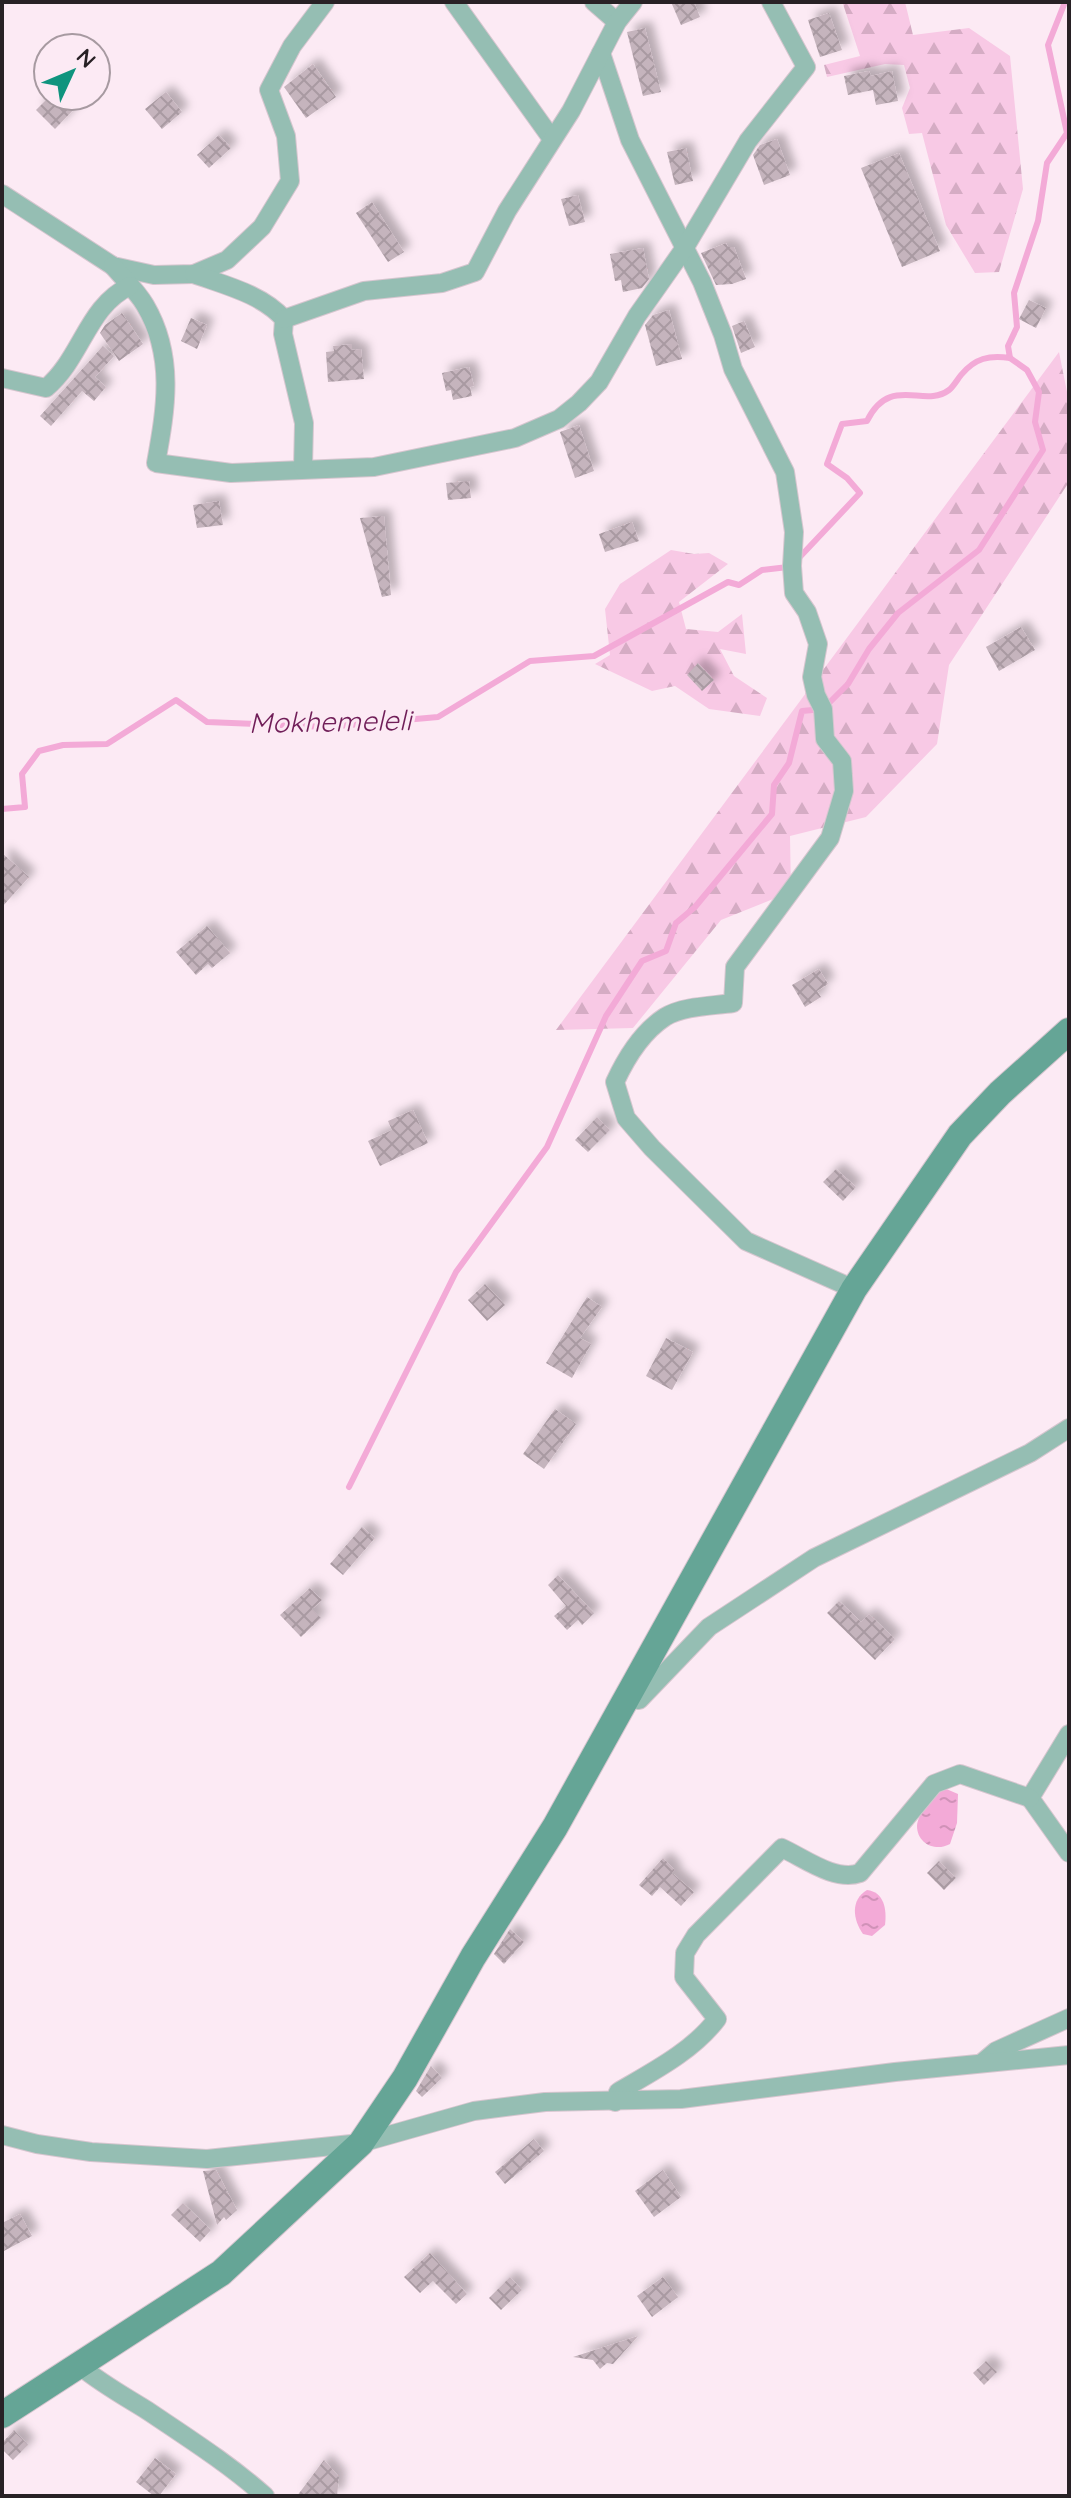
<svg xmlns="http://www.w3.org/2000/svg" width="1071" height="2498" font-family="Quicksand,sans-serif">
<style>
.forest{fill:url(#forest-firs)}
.water{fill:url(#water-ripples)}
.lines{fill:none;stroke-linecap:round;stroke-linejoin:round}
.stream{stroke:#f3aad7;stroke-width:6}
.building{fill:url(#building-cross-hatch);filter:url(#shadow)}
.street-casing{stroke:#d6c6cf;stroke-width:20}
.secondary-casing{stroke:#d6c6cf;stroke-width:28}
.street{stroke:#95beb3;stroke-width:18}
.secondary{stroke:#65a596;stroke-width:26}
.labels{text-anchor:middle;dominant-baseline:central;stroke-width:6;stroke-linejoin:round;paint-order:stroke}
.water-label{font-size:28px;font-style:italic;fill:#701e58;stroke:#fceaf4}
</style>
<defs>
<pattern id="forest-firs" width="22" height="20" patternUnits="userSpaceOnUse" patternTransform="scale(2)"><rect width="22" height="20" fill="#f8c9e5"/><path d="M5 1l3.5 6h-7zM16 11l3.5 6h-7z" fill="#d5acc4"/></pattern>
<pattern id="water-ripples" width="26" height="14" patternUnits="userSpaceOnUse" patternTransform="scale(2)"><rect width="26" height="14" fill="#f3aad7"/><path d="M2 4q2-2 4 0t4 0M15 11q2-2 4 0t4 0" fill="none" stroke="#d092b8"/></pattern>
<pattern id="building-cross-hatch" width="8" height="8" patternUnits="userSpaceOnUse" patternTransform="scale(2)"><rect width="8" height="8" fill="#c5b4bd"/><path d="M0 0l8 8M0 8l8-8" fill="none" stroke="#a99aa2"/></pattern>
<filter id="shadow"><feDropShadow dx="7" dy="-7" stdDeviation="4" flood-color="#0004"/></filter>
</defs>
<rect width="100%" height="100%" fill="#fceaf4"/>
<g class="forest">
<path d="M849,2H905L913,35L969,28L1010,56L1023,189L999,272L975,273L946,225L922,133L909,134L902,108L910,88L904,65L885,64L827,77L824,65L860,56L843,4Z"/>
<path d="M1059,352L1069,402V482L949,665L937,744L866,817L790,836L791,892L721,920L633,1028L556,1030Z"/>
<path d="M671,550L694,554L709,553L728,564L679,602L686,629L718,632L742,614L746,654L720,649L734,676L767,698L760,716L709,709L675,686L652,691L595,664L610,655L605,609L620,584Z"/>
</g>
<g class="water">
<path d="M944,1788L958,1794L957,1823L950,1844C936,1852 917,1844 917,1826C917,1814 935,1794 944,1788Z"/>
<path d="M867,1890C884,1892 887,1909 885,1925L872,1936L863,1934C853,1920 850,1900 867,1890Z"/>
</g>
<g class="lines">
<g class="stream">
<path d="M797,560L860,493L847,478L827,464L842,424L867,421C890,374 924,409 949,390C953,387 957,380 961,375C975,358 989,355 1010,358L1008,346L1017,327L1014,293L1038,221L1047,163L1067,133L1048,45L1065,2"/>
<path d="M2,809L25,807L22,774L39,751L63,745L107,744L176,700L207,722L327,727L438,717L530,661L594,656L728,582L739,585L762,570L788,567"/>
<path d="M349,1487L456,1272L547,1147L606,1016L642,961L666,951L676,923L695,907L772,814L774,785L789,763L802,711L823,709L848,684L869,649L898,613L979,550L1043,450L1035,422L1039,392L1027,370L1010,358"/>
</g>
</g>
<g class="building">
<path d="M671,2H694L700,17L681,25Z"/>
<path d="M829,13L842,50L820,57L808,20Z"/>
<path d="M645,28L661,92L643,96L627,32Z"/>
<path d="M313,64L336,97L306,118L284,87Z"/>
<path d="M869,71L871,76L892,71L898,101L876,105L873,90L848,95L844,76Z"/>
<path d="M166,92L182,112L162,129L145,109Z"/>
<path d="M50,96H69L78,105L55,129L36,110Z"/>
<path d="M219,135L231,148L209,168L197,155Z"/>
<path d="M777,139L790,175L764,185L753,155L760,145Z"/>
<path d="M686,148L693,181L675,185L667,152Z"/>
<path d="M899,153L940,251L902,267L861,168Z"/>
<path d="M578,195L585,222L569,226L561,199Z"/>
<path d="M372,202L404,252L388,262L356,213Z"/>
<path d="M726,243L728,247H734L746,279L732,284L716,285L701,253Z"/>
<path d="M643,248L649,279L642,288L623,292L621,280L615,281L610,254Z"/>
<path d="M1029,300L1046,308L1036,328L1019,319Z"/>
<path d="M669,310L682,359L656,366L645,325L653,315Z"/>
<path d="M122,313L143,344L119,361L100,333L105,325Z"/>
<path d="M191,318L207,325L197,349L181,341Z"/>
<path d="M744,321L755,347L741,353L732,326Z"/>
<path d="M352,344V350L361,349L364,379L328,382L326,352L334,351L333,346Z"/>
<path d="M103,346L114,356L95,377L106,387L94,401L82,391L51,426L40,416Z"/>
<path d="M469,367L474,386L470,387L472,396L453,400L451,390L446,391L442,373Z"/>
<path d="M579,425L594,471L575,478L560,432Z"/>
<path d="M469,481L471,498L448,500L446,483Z"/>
<path d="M219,501L223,525L197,528L193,505Z"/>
<path d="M384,516L391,595L382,597L360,518Z"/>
<path d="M632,522L639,541L605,552L599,534Z"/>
<path d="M1021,627L1035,650L999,671L986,647Z"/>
<path d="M698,663L714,680L702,691L687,675Z"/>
<path d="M2,853L29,877L2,907Z"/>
<path d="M207,926L230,953L212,968L208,964L196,975L176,952Z"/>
<path d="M819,969L828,984L817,991L821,997L805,1007L792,985Z"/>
<path d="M413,1110L428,1143L380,1166L368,1141L392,1130L388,1121Z"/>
<path d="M597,1117L610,1130L588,1152L575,1140Z"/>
<path d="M836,1169L856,1187L843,1201L823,1182Z"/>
<path d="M485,1284L505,1305L487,1321L468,1300Z"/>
<path d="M587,1297L602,1307L580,1338L591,1344L572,1378L546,1363Z"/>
<path d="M666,1338L693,1352L672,1390L646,1376Z"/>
<path d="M555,1409L576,1424L544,1469L523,1454Z"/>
<path d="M362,1527L375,1538L343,1575L330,1564Z"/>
<path d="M558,1575L594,1613L582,1625L578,1620L567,1630L554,1616L566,1606L548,1585Z"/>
<path d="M310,1588L322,1600L312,1609L321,1618L301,1637L280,1615Z"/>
<path d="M839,1601L861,1622L869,1614L895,1639L875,1660L827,1613Z"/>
<path d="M663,1858L675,1870L672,1873L694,1892L681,1906L660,1887L652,1896L639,1885Z"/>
<path d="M939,1861L956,1878L944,1890L927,1873Z"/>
<path d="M510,1929L524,1942L504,1964L494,1954Z"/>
<path d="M431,2066L442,2078L422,2097L416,2091Z"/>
<path d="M534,2139L544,2151L505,2184L495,2172Z"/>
<path d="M216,2170L237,2210L226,2220L224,2217L217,2225L203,2171Z"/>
<path d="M663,2170L681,2197L654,2217L635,2191Z"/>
<path d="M183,2203L211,2230L200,2242L171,2215Z"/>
<path d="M20,2214L32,2236L2,2252V2223Z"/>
<path d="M430,2253L467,2294L456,2304L433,2281L420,2293L404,2277Z"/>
<path d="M510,2277L522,2290L501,2310L489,2298Z"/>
<path d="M663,2277L678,2297L652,2317L637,2296Z"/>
<path d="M638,2336L613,2364L607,2363L600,2369L593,2360L573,2357Z"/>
<path d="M986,2361L997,2372L984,2385L973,2373Z"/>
<path d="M14,2430L28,2445L13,2460L2,2449V2443Z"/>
<path d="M155,2458L176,2474L159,2496H154L136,2482Z"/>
<path d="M324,2460L339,2477L337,2496H297Z"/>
</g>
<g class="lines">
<defs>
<g id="street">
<path d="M454,2L552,139"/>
<path d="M594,2L617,22"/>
<path d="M601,53L630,140L702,282L723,335L733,369L785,472L794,532L792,566L794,593L807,612L818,644L812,677L816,695L823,709L825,739L842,761L844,791L830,838L735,967L733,1003C712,1006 683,1006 665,1017C642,1032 626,1058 615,1082L626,1118L652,1148L746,1241L854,1289"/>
<path d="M2,194L113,266L154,275L194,274L227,260L262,227L290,181L286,136L269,90L292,46L325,2"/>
<path d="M113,266C123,278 137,291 145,305C175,356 166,408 156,463L231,473L374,467L515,438L559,419L579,403L599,382L637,316L684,249L748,141L806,67L771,2"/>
<path d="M194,274C224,285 262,294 284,319L283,334L304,423L303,468"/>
<path d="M284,319L364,291L442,283L475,272L507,211L571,111L617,22L633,2"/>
<path d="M2,378L46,388C82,358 87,306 130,286"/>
<path d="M626,1698L639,1700L709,1627L814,1558L1030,1453L1069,1428"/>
<path d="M1069,1734L1030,1798L1069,1853"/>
<path d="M983,2062L996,2051L1069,2018"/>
<path d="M615,2102L618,2092C652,2072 693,2051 717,2019L684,1977L685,1953L696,1935L782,1848C804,1858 835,1882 860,1873L934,1784L960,1774L1030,1798"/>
<path d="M2,2135L37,2144L91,2152L207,2159L361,2143L474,2111L545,2102L681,2099L895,2072L1069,2055"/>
<path d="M80,2366C102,2384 124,2396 148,2411C188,2438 229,2464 265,2496"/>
</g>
<path id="secondary" d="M2,2415L221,2273L361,2143L405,2078L473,1957L555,1827L854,1289L960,1135L1000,1093L1069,1031"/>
</defs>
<use href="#street" class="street-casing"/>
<use href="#secondary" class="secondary-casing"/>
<use href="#street" class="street"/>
<use href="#secondary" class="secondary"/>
</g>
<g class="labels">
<g class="water-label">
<text transform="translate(330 721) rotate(-1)">Mokhemeleli</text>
</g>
</g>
<rect width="1071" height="2498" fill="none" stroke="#282125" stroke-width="8"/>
<g transform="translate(72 72) rotate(46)"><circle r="38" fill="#fceaf4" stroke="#a79aa1" stroke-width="2"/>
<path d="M0-6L14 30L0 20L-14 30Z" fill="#0f947e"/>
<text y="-12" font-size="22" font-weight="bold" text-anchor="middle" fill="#282125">N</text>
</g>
</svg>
